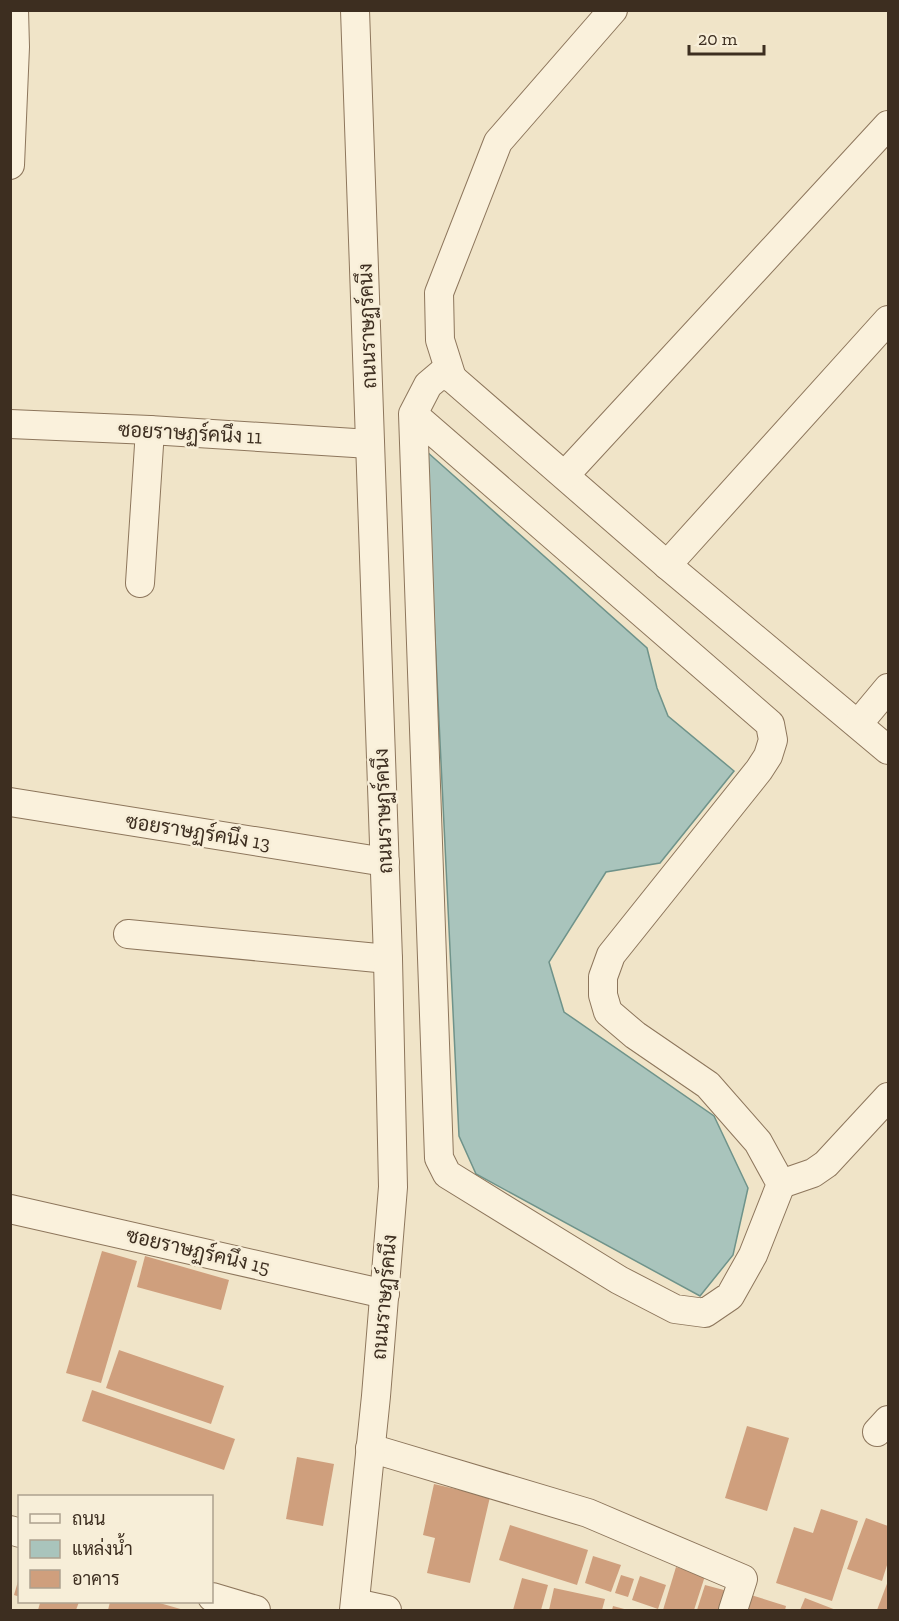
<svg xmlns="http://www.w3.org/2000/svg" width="899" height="1621" font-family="'Zilla Slab',Sarabun,serif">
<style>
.water{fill:#a9c4bc;stroke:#6f938a;stroke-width:1.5}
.building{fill:#cf9f7d}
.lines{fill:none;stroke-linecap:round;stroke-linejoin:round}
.minor-casing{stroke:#8d765c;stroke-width:30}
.minor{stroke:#faf1dc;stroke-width:28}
.labels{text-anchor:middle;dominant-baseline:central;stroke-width:5;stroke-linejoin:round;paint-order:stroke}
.street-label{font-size:20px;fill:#3d2e20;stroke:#f7eed8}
</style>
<rect width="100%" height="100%" fill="#f0e4c8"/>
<path class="water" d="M426,451L647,648L657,688L668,716L734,771L660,863L606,872L549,962L564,1012L714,1116L748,1188L733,1255L700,1296L476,1174L459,1136Z"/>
<g class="building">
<path d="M102,1251L137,1261L101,1383L66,1373Z"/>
<path d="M145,1256L229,1280L221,1310L137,1287Z"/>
<path d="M119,1350L224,1386L211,1424L106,1388Z"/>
<path d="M92,1390L235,1439L224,1470L82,1421Z"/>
<path d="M747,1426L789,1438L767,1511L725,1498Z"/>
<path d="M297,1457L334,1464L323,1526L286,1519Z"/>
<path d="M434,1484L490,1497L470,1583L427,1573L435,1538L423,1535Z"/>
<path d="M821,1509L858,1521L832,1601L776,1583L794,1527L813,1533Z"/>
<path d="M866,1518L888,1526V1562L882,1581L847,1569Z"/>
<path d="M510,1525L588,1550L577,1585L499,1560Z"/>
<path d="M593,1556L621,1565L611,1592L585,1583Z"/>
<path d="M676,1567L705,1576L694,1610H663Z"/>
<path d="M621,1575L634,1579L628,1597L615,1593Z"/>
<path d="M640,1576L666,1585L658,1609L632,1600Z"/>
<path d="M19,1578H20V1597L14,1595Z"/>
<path d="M522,1578L548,1585L541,1610H513Z"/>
<path d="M888,1581V1610H877Z"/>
<path d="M705,1585L735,1593L730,1610H697Z"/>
<path d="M554,1588L605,1599L602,1610H549Z"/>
<path d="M751,1595L786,1606L785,1610H746Z"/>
<path d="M805,1598L836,1610H800Z"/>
<path d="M36,1602H79L76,1610H38L40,1603Z"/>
<path d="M110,1602H156L184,1610H108Z"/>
<path d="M613,1606L628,1610H612Z"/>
</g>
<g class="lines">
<defs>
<g id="minor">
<path d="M10,165L15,47L14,10"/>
<path d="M452,378L440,340L439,293L498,142L613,10"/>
<path d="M413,414L770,724L773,740L768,756L759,770L611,955L603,977V995L608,1012L635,1035L708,1085L758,1142L781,1184L753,1255L730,1296L705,1313L675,1309L619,1280L447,1174L439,1158L413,414L428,385L441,374L452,378L667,565L888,750"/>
<path d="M10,424L150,430L370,444"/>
<path d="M565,475L888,125"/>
<path d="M667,565L888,320"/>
<path d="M140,583L150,430"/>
<path d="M858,724L888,688"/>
<path d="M10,802L385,862"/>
<path d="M128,934L388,959"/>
<path d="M781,1184L813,1173L826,1164L888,1097"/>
<path d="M10,1209L385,1294"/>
<path d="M877,1432L888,1420"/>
<path d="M370,1448L588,1513L743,1579L733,1610"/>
<path d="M10,1530L20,1533"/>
<path d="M212,1597L256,1610"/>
<path d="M355,1603L387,1610"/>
<path d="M354,1610L376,1396L393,1187L388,959L355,10"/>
</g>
</defs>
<use href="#minor" class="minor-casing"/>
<use href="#minor" class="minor"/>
</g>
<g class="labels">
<g class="street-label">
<text transform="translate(367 326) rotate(-92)">ถนนราษฏร์คนึง</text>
<text transform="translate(190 433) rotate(3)">ซอยราษฏร์คนึง 11</text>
<text transform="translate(383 811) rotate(-92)">ถนนราษฏร์คนึง</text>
<text transform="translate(198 832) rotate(9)">ซอยราษฏร์คนึง 13</text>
<text transform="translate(198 1251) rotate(13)">ซอยราษฏร์คนึง 15</text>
<text transform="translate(384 1297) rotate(-85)">ถนนราษฏร์คนึง</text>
</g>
</g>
<rect width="899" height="1621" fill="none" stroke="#3d2e20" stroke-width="24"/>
<rect x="18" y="1495" width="195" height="108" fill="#f7eed8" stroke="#ada18e" stroke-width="1.5"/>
<rect x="30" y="1514" width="30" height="9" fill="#faf1dc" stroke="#ada18e" stroke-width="1.5"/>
<text x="72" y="1525" font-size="18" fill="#3d2e20">ถนน</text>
<rect x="30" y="1540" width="30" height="18" fill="#a9c4bc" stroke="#ada18e" stroke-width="1.5"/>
<text x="72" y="1555" font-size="18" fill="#3d2e20">แหล่งน้ำ</text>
<rect x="30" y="1570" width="30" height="18" fill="#cf9f7d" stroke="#ada18e" stroke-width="1.5"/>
<text x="72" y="1585" font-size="18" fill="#3d2e20">อาคาร</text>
<path d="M689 45v9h75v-9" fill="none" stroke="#3d2e20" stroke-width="3"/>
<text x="698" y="45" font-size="18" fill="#3d2e20" stroke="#f7eed8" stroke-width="4.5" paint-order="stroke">20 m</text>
</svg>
